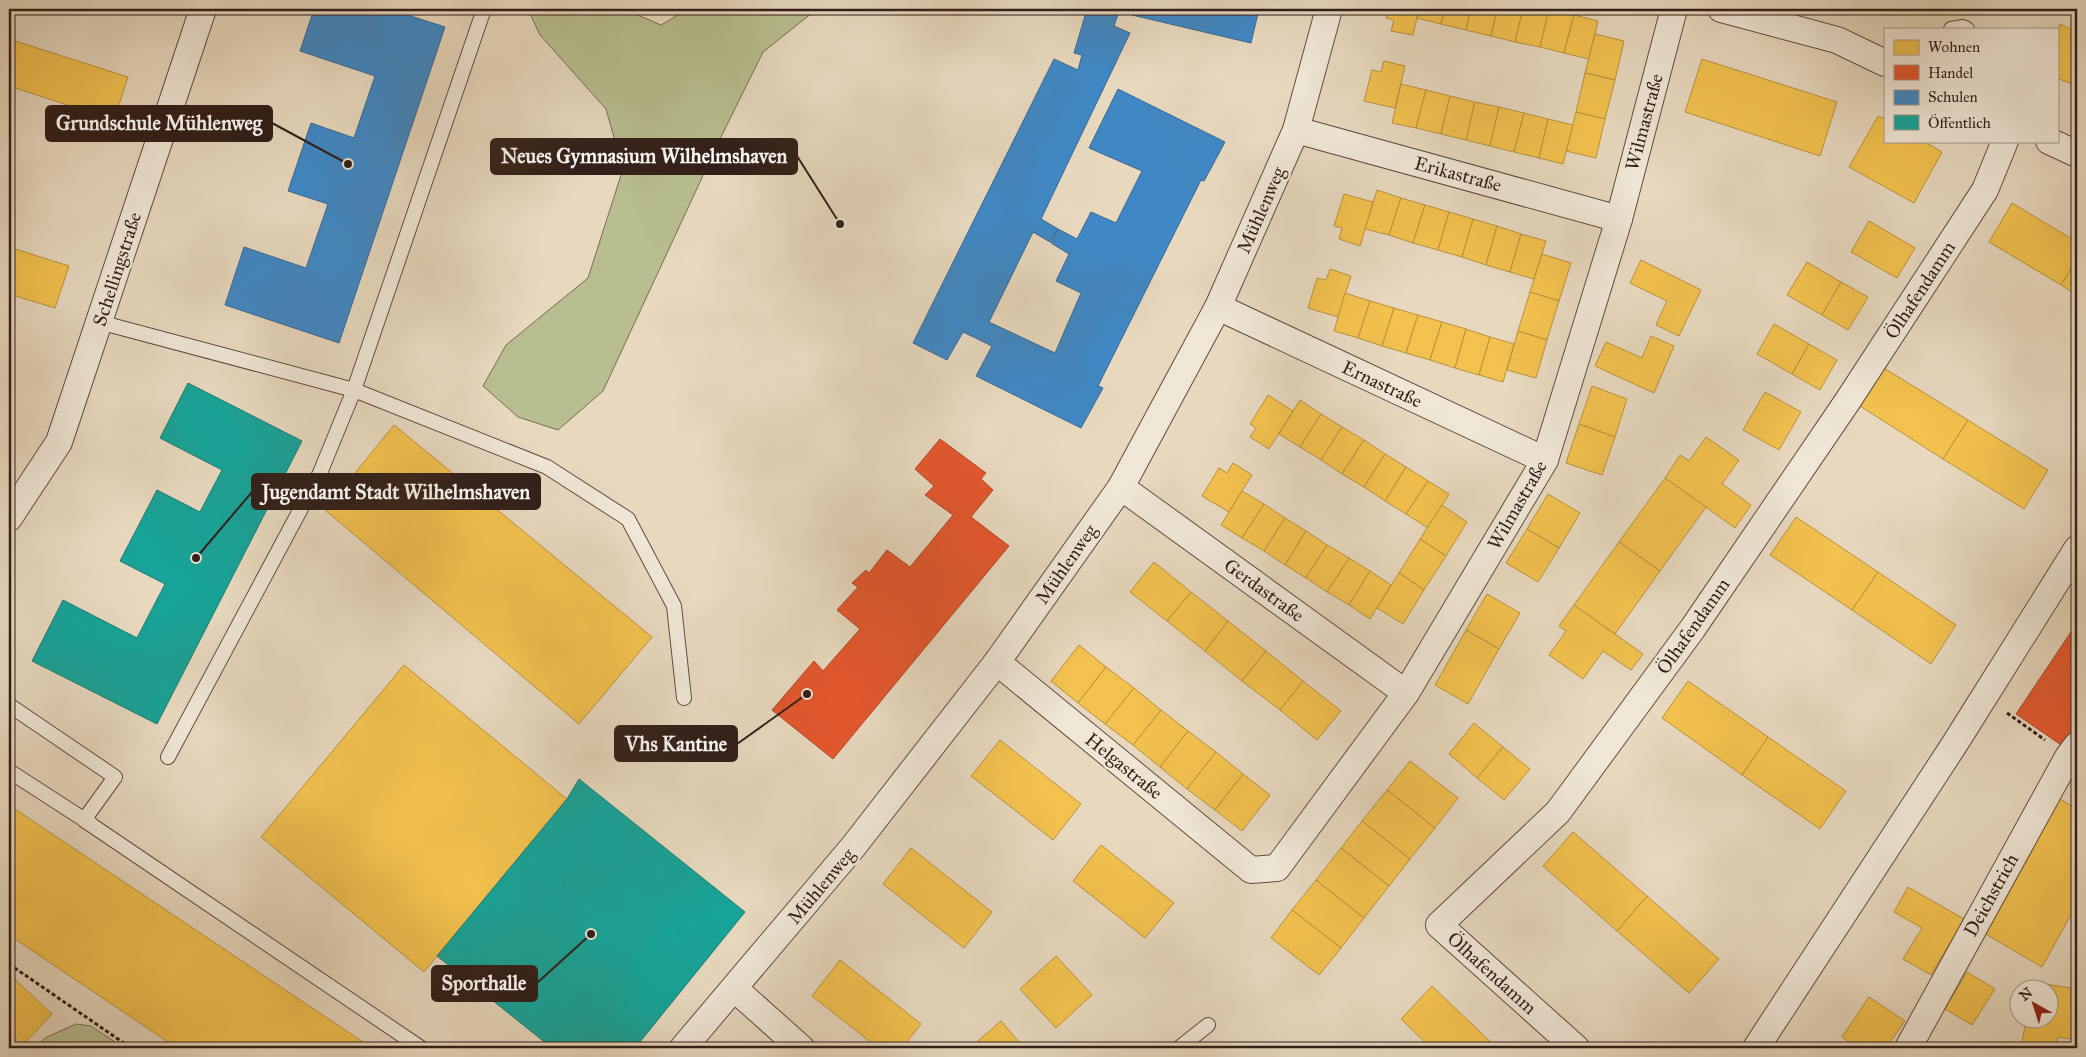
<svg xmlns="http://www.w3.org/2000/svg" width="2086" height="1057" font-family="'IM FELL Great Primer',serif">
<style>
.green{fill:#b8be90;stroke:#746e54}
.homes{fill:#f2c14e;stroke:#b8903e}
.shops{fill:#e4572e;stroke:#ae4628}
.schools{fill:#3f88c5;stroke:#3b6891}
.public{fill:#17a398;stroke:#1f7b72}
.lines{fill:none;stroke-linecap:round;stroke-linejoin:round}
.service-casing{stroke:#5e4d42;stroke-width:16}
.minor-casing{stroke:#5e4d42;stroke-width:28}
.path{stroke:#311f19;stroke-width:3;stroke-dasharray:4 2.5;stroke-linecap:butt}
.service{stroke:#efe6d5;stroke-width:14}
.minor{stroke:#efe6d5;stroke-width:26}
.labels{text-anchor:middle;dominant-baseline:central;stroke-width:5;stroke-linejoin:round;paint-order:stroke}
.street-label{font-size:19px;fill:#311f19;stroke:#efe6d5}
.leader{fill:none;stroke:#311f19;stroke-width:2}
.callout-dot{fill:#311f19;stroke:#efe6d5;stroke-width:2}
.callout{fill:#311f19;stroke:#311f19;stroke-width:2}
.callout-label{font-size:20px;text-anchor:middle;font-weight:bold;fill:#fff}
</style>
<rect width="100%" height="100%" fill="#e7d8be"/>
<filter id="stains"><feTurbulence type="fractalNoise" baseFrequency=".004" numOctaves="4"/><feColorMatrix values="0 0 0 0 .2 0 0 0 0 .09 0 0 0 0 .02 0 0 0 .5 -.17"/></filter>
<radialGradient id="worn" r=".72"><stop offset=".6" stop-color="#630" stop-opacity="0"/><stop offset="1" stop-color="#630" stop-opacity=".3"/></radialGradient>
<g class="green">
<path d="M528,9H624L661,25L688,9H817L763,52L719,141L603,391L558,430L518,417L483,386L506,345L588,278L623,169L606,109L540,35Z"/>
<path d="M76,1024L91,1026L124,1048H35L45,1038Z"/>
</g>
<g class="homes">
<path d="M1389,9H1419L1413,35L1391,31L1394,20L1386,18Z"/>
<path d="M1419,9H1445L1441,24L1417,18Z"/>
<path d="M1445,9H1471L1466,30L1441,24Z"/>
<path d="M1471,9H1497L1491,36L1466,30Z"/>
<path d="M1497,9H1523L1515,42L1491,36Z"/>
<path d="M1523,9H1549L1540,47L1515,42Z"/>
<path d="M1549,9L1574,15L1564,53L1540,47Z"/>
<path d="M1574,15L1598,21L1589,59L1564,53Z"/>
<path d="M2060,24L2077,32V86L2057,78V31Z"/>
<path d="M1595,34L1624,41L1615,80L1585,73Z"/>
<path d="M9,39L128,77L114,120L9,86Z"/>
<path d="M1702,59L1837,102L1820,156L1685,112Z"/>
<path d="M1384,61L1405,66L1395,108L1364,101L1372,70L1381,72Z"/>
<path d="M1585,73L1615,80L1605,119L1576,112Z"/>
<path d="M1401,84L1426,90L1416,128L1392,123Z"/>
<path d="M1426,90L1450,96L1441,134L1416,128Z"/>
<path d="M1450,96L1475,102L1466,140L1441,134Z"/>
<path d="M1475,102L1499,107L1490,146L1466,140Z"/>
<path d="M1499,107L1524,113L1514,152L1490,146Z"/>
<path d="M1576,112L1605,119L1596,158L1566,151Z"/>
<path d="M1524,113L1548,119L1539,158L1514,152Z"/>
<path d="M1878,116L1885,119V141H1923L1942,152L1914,203L1849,167Z"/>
<path d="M1548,119L1573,125L1563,164L1539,158Z"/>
<path d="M1377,190L1401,198L1389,235L1365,229Z"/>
<path d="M1344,194L1373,202L1360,246L1339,239L1342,228L1334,226Z"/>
<path d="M1401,198L1425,205L1413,243L1389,235Z"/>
<path d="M2012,203L2077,242V259L2061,285L1989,242Z"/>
<path d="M1425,205L1449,212L1438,250L1413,243Z"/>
<path d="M1449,212L1473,219L1462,257L1438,250Z"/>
<path d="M1473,219L1497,226L1486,265L1462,257Z"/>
<path d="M1869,221L1915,248L1897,278L1851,252Z"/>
<path d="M1497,226L1521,234L1510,272L1486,265Z"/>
<path d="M1521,234L1546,241L1534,279L1510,272Z"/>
<path d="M9,247L69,266L55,308L9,294Z"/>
<path d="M1542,254L1571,263L1559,301L1530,292Z"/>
<path d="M2077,259V295L2061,285Z"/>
<path d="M1641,260L1701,290L1679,336L1656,325L1667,301L1630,283Z"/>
<path d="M1807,262L1841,282L1822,315L1787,295Z"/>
<path d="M1330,269L1351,276L1338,317L1308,308L1317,278L1326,280Z"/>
<path d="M1841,282L1868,297L1848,330L1822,315Z"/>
<path d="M1530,292L1559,301L1547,340L1518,331Z"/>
<path d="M1345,293L1370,301L1358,338L1334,331Z"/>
<path d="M1370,301L1394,308L1382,346L1358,338Z"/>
<path d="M1394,308L1418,315L1406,353L1382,346Z"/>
<path d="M1418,315L1442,322L1430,360L1406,353Z"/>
<path d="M1442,322L1466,329L1455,368L1430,360Z"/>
<path d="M1774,324L1809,344L1792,374L1757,354Z"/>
<path d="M1466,329L1490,337L1479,375L1455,368Z"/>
<path d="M1518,331L1547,340L1536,378L1507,370Z"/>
<path d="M1651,336L1674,346L1654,393L1595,366L1606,342L1642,358Z"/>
<path d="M1490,337L1514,344L1503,382L1479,375Z"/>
<path d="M1809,344L1837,360L1820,390L1792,374Z"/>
<path d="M1884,368L1968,420L1943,459L1860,406Z"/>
<path d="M1592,386L1627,399L1615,437L1579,424Z"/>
<path d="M1765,392L1801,412L1779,450L1743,430Z"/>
<path d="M1268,395L1293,411L1269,449L1250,437L1256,428L1250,424Z"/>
<path d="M1300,400L1321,414L1300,447L1279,434Z"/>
<path d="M1321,414L1342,427L1321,460L1300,447Z"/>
<path d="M1968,420L2048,470L2024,509L1943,459Z"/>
<path d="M1579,424L1615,437L1602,475L1566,463Z"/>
<path d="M394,425L652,637L579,724L325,510Z"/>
<path d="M1342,427L1364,440L1342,474L1321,460Z"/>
<path d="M1706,437L1739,460L1722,484L1751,505L1735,528L1665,478L1680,455L1689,461Z"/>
<path d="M1364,440L1385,454L1364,487L1342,474Z"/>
<path d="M1385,454L1406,467L1385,501L1364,487Z"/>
<path d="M1233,463L1252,475L1229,512L1202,496L1219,468L1227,473Z"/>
<path d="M1406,467L1428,481L1406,514L1385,501Z"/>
<path d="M1665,478L1706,507L1660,571L1619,542Z"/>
<path d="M1428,481L1449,494L1428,528L1406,514Z"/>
<path d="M1242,491L1264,504L1242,538L1221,525Z"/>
<path d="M1548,494L1580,513L1559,548L1527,529Z"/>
<path d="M1264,504L1285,518L1264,551L1242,538Z"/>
<path d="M1442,505L1467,522L1446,556L1420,539Z"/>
<path d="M1796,517L1878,572L1852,610L1770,555Z"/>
<path d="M1285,518L1306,531L1285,565L1264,551Z"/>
<path d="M1527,529L1559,548L1538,582L1506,563Z"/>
<path d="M1306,531L1327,545L1306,578L1285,565Z"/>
<path d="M1420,539L1446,556L1424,590L1399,573Z"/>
<path d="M1619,542L1660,571L1615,634L1574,605Z"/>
<path d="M1327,545L1349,558L1327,592L1306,578Z"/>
<path d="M1349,558L1370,571L1349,605L1327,592Z"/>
<path d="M1154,562L1191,592L1167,621L1130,592Z"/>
<path d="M1370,571L1391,585L1370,619L1349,605Z"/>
<path d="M1878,572L1956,625L1931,664L1852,610Z"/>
<path d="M1399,573L1424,590L1403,624L1377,608Z"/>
<path d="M1191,592L1228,621L1205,651L1167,621Z"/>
<path d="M1487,594L1520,613L1499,649L1466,630Z"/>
<path d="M1574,605L1643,654L1631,670L1603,651L1583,679L1549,655L1566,631L1559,626Z"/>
<path d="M1228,621L1266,651L1242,681L1205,651Z"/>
<path d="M1466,630L1499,649L1468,704L1435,685Z"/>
<path d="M1079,645L1106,667L1078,703L1051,681Z"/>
<path d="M1266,651L1303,681L1280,710L1242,681Z"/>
<path d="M404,665L567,799L424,972L261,837Z"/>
<path d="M1106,667L1134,688L1105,724L1078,703Z"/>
<path d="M1303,681L1341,711L1317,740L1280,710Z"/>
<path d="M1688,681L1768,737L1742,775L1662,718Z"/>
<path d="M1134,688L1161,710L1133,745L1105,724Z"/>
<path d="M1161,710L1188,731L1160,767L1133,745Z"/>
<path d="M1474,723L1503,747L1477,778L1449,754Z"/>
<path d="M1188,731L1216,752L1187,789L1160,767Z"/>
<path d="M1768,737L1846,791L1820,829L1742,775Z"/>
<path d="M1000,740L1081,804L1053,840L971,776Z"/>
<path d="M1503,747L1530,769L1504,800L1477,778Z"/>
<path d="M1216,752L1243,774L1215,810L1187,789Z"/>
<path d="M1410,761L1458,798L1435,828L1387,790Z"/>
<path d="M1243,774L1270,795L1242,831L1215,810Z"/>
<path d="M1387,790L1435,828L1410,859L1362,821Z"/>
<path d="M2058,798L2077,809V904L2042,967L1982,932Z"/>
<path d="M9,805L372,1048H177L9,935Z"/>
<path d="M1362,821L1410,859L1389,886L1341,848Z"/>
<path d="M1573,832L1647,896L1617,931L1543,866Z"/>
<path d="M1101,845L1174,903L1145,938L1073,881Z"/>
<path d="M911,848L992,912L964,948L883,884Z"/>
<path d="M1341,848L1389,886L1364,918L1316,880Z"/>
<path d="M1316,880L1364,918L1341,948L1292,910Z"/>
<path d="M1908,887L1964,919L1931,975L1903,959L1922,928L1894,912Z"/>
<path d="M1647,896L1719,959L1689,993L1617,931Z"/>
<path d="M1292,910L1341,948L1319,975L1271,938Z"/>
<path d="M1056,956L1092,995L1056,1028L1020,989Z"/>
<path d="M840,960L921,1024L902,1048H878L812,996Z"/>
<path d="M1967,972L1995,989L1972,1025L1945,1009Z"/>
<path d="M9,974L52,1014L23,1045L9,1032Z"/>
<path d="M2032,982L2077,989V1040L2058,1037L2056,1048H2021L2026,1020H2048V990H2031Z"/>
<path d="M1432,986L1497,1048H1431L1401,1019Z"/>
<path d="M1869,997L1905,1021L1886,1048H1858L1842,1037Z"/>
<path d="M1001,1021L1024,1048H970Z"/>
</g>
<g class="shops">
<path d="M940,439L986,473L981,479L993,490L971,517L1009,546L833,759L772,710L814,661L823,671L860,629L837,610L858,587L852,583L866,570L869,573L887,550L910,567L953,515L925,495L934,486L915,469Z"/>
<path d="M2077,623V733L2067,749L2016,714Z"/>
</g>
<g class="schools">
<path d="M314,9H389L445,27L339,343L225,305L244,247L306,268L328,204L288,191L311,123L354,138L375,76L300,51Z"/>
<path d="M1087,9H1099L1118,14L1114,26L1130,33L1041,219L1058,229L1050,242L1033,232L989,322L1055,353L1081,293L1056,281L1069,254L1051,243L1058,229L1077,239L1091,212L1116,223L1142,171L1089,148L1118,89L1225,142L1204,181L1201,180L1098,386L1103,388L1081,428L976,376L992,346L963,332L947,360L913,343L1054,59L1078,70L1082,55L1074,53Z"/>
<path d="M1134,9H1259L1251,43L1132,15Z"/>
</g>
<g class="public">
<path d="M188,383L302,441L157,724L32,661L63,600L137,638L165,584L120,561L157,490L200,512L222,470L160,438Z"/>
<path d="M579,779L745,912L635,1048H552L437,956L567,799Z"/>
</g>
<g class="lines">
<defs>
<g id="service">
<path d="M1951,29L1963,27L1967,29"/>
<path d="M99,322L354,390L547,467L628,519L674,606L684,698"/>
<path d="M9,705L115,777L84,820L421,1048"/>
<path d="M168,757L320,473L354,390L484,9"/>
<path d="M9,771L91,824"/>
<path d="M1179,1048L1208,1025"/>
</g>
<g id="minor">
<path d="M1721,9L1837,40L1885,63"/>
<path d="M1296,130L1619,219"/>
<path d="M2049,141L2077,154"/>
<path d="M1218,307L1545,460"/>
<path d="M1121,487L1406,693"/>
<path d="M9,518L59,442L203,9"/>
<path d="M997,662L1251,870L1277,868L1406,693L1545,460L1619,219L1674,9"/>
<path d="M735,989L801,1048"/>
<path d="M683,1048L853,847L997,662L1121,487L1218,307L1296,130L1329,9"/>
<path d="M1576,1048L1439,925L1558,812L1693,628L1847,402L1985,190L2005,141"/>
<path d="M1756,1048L1954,745L2077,549"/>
<path d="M1908,1048L2068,757L2077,745"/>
</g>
</defs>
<use href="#service" class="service-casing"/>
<use href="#minor" class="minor-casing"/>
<g class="path">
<path d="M2007,713L2045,740"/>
<path d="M9,964L131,1048"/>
</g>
<use href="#service" class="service"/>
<use href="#minor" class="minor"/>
</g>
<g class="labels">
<g class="street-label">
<text transform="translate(1644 122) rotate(-75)">Wilmastraße</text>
<text transform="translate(1458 174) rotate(15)">Erikastraße</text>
<text transform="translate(1261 210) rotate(-66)">Mühlenweg</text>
<text transform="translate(117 269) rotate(-72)">Schellingstraße</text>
<text transform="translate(1920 290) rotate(-57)">Ölhafendamm</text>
<text transform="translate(1382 384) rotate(25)">Ernastraße</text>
<text transform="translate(1517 505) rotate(-60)">Wilmastraße</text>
<text transform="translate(1066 564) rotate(-55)">Mühlenweg</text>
<text transform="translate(1264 590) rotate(36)">Gerdastraße</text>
<text transform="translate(1693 626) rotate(-55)">Ölhafendamm</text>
<text transform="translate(1124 766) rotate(39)">Helgastraße</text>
<text transform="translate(821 886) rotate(-50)">Mühlenweg</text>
<text transform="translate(1991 895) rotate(-61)">Deichstrich</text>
<text transform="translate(1492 973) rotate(42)">Ölhafendamm</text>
</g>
</g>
<path class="leader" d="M348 164L272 123M840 224L797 156M196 558L252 492M807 694L737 744M591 934L537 983"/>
<g class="callout-dot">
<circle cx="348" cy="164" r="5"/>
<circle cx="840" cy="224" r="5"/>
<circle cx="196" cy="558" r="5"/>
<circle cx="807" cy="694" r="5"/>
<circle cx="591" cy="934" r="5"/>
</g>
<g class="callout">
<rect x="46" y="106" width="226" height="35" rx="5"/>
<rect x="491" y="139" width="306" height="35" rx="5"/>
<rect x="252" y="474" width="288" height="35" rx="5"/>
<rect x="615" y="726" width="122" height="35" rx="5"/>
<rect x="432" y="966" width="105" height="35" rx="5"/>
</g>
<g class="callout-label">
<text x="159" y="130">Grundschule Mühlenweg</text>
<text x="644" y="163">Neues Gymnasium Wilhelmshaven</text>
<text x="396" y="499">Jugendamt Stadt Wilhelmshaven</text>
<text x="676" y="751">Vhs Kantine</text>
<text x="484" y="990">Sporthalle</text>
</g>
<rect width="2086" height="1057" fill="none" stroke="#e7d8be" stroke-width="30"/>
<rect x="10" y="10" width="2066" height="1037" fill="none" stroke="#311f19" stroke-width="2.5"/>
<rect x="15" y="15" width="2056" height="1027" fill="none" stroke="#311f19"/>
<rect x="1884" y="28" width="175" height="115" fill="#efe6d5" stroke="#a3968a"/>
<rect x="1894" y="40" width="25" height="15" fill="#f2c14e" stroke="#a3968a"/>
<text x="1928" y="52" font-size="15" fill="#311f19">Wohnen</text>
<rect x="1894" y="65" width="25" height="15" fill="#e4572e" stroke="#a3968a"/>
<text x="1928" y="78" font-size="15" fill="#311f19">Handel</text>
<rect x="1894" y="90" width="25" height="15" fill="#3f88c5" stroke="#a3968a"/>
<text x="1928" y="102" font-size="15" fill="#311f19">Schulen</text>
<rect x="1894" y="115" width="25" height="15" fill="#17a398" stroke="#a3968a"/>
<text x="1928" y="128" font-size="15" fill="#311f19">Öffentlich</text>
<g transform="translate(2034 1004) rotate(321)"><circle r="24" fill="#efe6d5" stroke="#a3968a"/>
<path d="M0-4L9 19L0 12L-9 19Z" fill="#8f2418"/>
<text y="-8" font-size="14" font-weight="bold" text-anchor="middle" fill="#311f19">N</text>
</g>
<rect width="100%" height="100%" filter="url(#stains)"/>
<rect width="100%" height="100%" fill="url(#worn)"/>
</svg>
